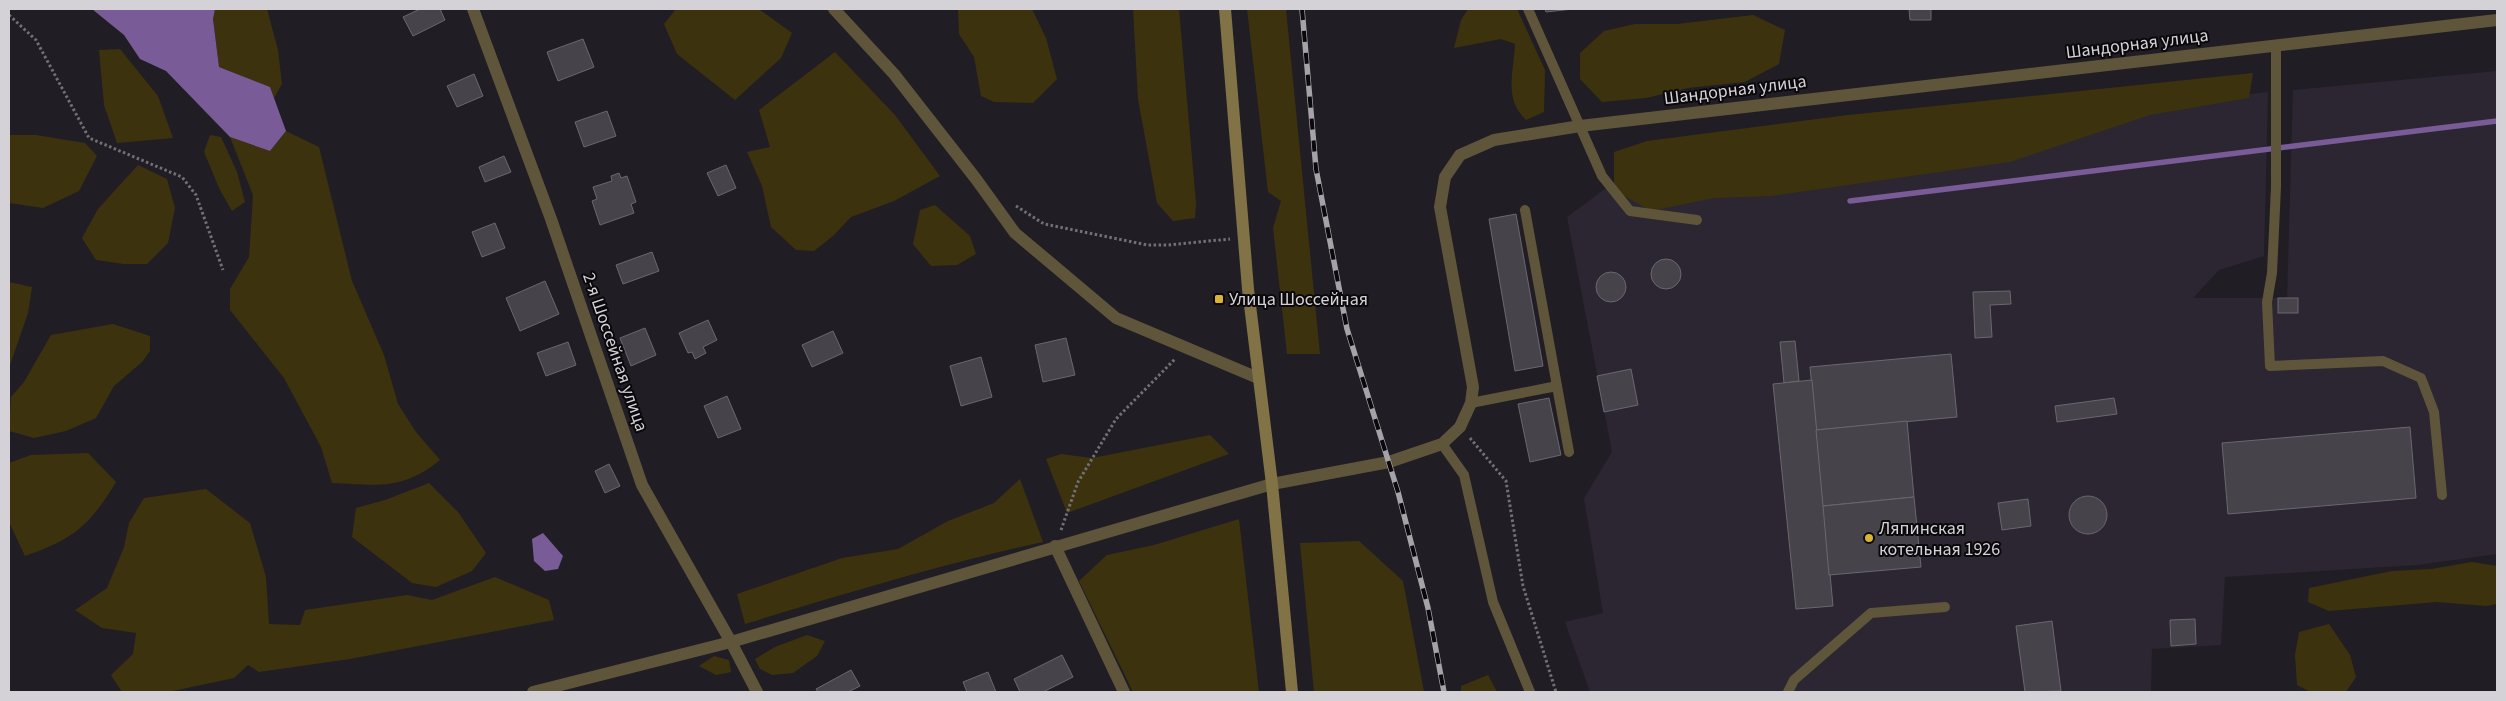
<svg xmlns="http://www.w3.org/2000/svg" width="2506" height="701" font-family="'Source Sans 3',sans-serif">
<style>
.built{fill:#2b2631}
.green{fill:#3d320e}
.water{fill:#795c97}
.lines{fill:none;stroke-linecap:round;stroke-linejoin:round}
.stream{stroke:#795c97;stroke-width:5.5}
.building{fill:#47434b;stroke:#6b6770}
.path{stroke:#726f75;stroke-width:3;stroke-dasharray:2.5 2.5;stroke-linecap:butt}
.service{stroke:#5e553a;stroke-width:10}
.minor{stroke:#5e553a;stroke-width:12}
.tertiary{stroke:#5e553a;stroke-width:12}
.secondary{stroke:#827347;stroke-width:12}
.rail-casing{stroke:#a5a2a8;stroke-width:5.5}
.rail{stroke:#0a080b;stroke-width:4;stroke-dasharray:11;stroke-linecap:butt}
.poi-dot{fill:#d9b334;stroke:#0a080b;stroke-width:2}
.labels{text-anchor:middle;dominant-baseline:central;stroke-width:4;stroke-linejoin:round;paint-order:stroke}
.street-label{font-size:18px;fill:#d4d2d7;stroke:#0a080b}
.poi-label{font-size:18px;fill:#d4d2d7;stroke:#0a080b;text-anchor:start}
</style>
<rect width="100%" height="100%" fill="#211d24"/>
<path class="built" d="M2497,71V554L2417,565L2225,577L2221,645L2152,649L2151,692H1590L1565,622L1603,613L1584,498L1612,452L1567,217L1629,171L2268,92L2264,256L2219,270L2193,298H2287L2293,90Z"/>
<g class="green">
<path d="M215,9H267L278,50L282,84L274,98L270,87L219,67L213,19Z"/>
<path d="M676,9H759L792,33L781,58L735,100L677,54L664,24Z"/>
<path d="M958,9H1032L1046,38L1057,79L1033,103L994,102L981,96L974,57L959,34Z"/>
<path d="M1133,9H1179L1196,203L1195,218L1173,221L1157,203L1138,99Z"/>
<path d="M1247,9H1286L1320,354H1287L1273,228L1281,201L1268,192Z"/>
<path d="M1468,9H1517L1545,70L1544,112L1526,120C1503,98 1514,72 1515,44L1501,39L1454,48L1461,20Z"/>
<path d="M1753,15L1785,30L1779,64L1745,82L1688,88L1646,98L1602,102L1580,79V53L1604,31L1635,24H1677Z"/>
<path d="M120,49L158,96L173,138L117,143L104,105L99,50Z"/>
<path d="M835,52L895,115L940,176L894,201L851,217L833,236L814,251L796,250L771,227L762,186L747,152L770,147L759,110Z"/>
<path d="M2253,73L2249,98L2150,115L2010,162L1771,196L1714,198L1651,211L1614,190V152L1647,141L1848,115Z"/>
<path d="M286,131L319,147L352,281L384,355L398,404L416,432L440,460C402,491 378,485 332,483L321,447L284,378L230,310V289L249,257L253,195L230,137L270,151Z"/>
<path d="M9,135H36L85,143L97,156L79,191L43,208L9,203Z"/>
<path d="M210,135L221,137L237,172L245,202L232,211L220,190L204,152Z"/>
<path d="M138,165L167,179L175,208L168,243L147,264H124L96,260L82,238L98,209Z"/>
<path d="M935,205L970,236L976,254L957,265L931,266L913,244L920,210Z"/>
<path d="M9,282L32,287L28,313L9,368Z"/>
<path d="M113,324L150,336V351L142,362L114,386L96,418L66,431L34,438L9,431L11,397L24,382L51,335Z"/>
<path d="M1210,435L1229,454L1067,513L1046,459L1061,454L1092,458Z"/>
<path d="M88,453L116,482C90,525 74,539 25,556L9,522V463L31,455Z"/>
<path d="M1020,479L1043,542C942,564 844,594 745,624L737,594L842,558L898,549L948,521L994,503Z"/>
<path d="M429,483L458,512L486,553L472,571L436,587L412,583L352,537L356,508L385,500Z"/>
<path d="M206,489L250,523L266,577L269,624L300,625L305,610L407,595L432,600L495,577L549,600L554,620L350,659L259,672L248,665L234,678L168,692H122L111,675L133,654L136,633L102,628L75,610L107,588L124,547L129,523L144,498Z"/>
<path d="M1239,519L1259,692H1133L1079,581L1107,555L1154,545Z"/>
<path d="M1359,541L1403,581L1424,692H1314L1300,543Z"/>
<path d="M2472,562L2497,566V604L2486,606L2437,602L2329,611L2308,602L2309,588L2392,571L2431,569Z"/>
<path d="M2329,624L2350,655L2356,677L2346,692H2310L2297,685L2295,655L2299,632Z"/>
<path d="M807,635L825,641L817,656L793,673L772,675L760,669L755,659L775,647Z"/>
<path d="M714,656L729,660L731,672L716,675L699,666Z"/>
<path d="M1488,675L1497,692H1461V686Z"/>
</g>
<g class="water">
<path d="M92,9H215L213,19L219,67L270,87L286,131L270,151L230,137L166,71L140,59L124,35Z"/>
<path d="M543,533L563,556L558,569L545,571L534,561L532,539Z"/>
</g>
<g class="lines">
<path class="stream" d="M1850,201L2497,121"/>
</g>
<g class="building">
<path d="M420,9H440L445,20L413,36L403,17Z"/>
<path d="M1545,9H1573L1546,12Z"/>
<path d="M1909,9H1931V20H1910Z"/>
<path d="M583,39L594,67L558,81L547,52Z"/>
<path d="M474,74L483,96L457,107L447,86Z"/>
<path d="M607,111L616,136L584,147L575,122Z"/>
<path d="M504,156L511,172L485,182L479,167Z"/>
<path d="M726,165L736,188L718,196L707,173Z"/>
<path d="M619,173L621,178L627,176L636,202L631,204L634,213L600,225L592,201L597,199L593,187L612,181L611,176Z"/>
<path d="M1516,214L1543,366L1515,371L1489,219Z"/>
<path d="M495,223L505,248L482,257L472,232Z"/>
<path d="M652,252L659,271L623,284L616,265Z"/>
<circle cx="1666" cy="274" r="15"/>
<circle cx="1611" cy="287" r="15"/>
<path d="M545,281L559,314L520,331L506,298Z"/>
<path d="M2010,291L2011,304L1990,305L1992,337L1975,338L1973,292Z"/>
<rect x="2278" y="298" width="20" height="15"/>
<path d="M708,320L717,340L703,347L706,353L695,359L692,352L688,353L679,333Z"/>
<path d="M645,328L656,355L631,366L620,338Z"/>
<path d="M833,331L843,353L812,367L802,345Z"/>
<path d="M1066,338L1075,375L1043,382L1035,345Z"/>
<path d="M1795,341L1799,381L1784,383L1780,342Z"/>
<path d="M568,342L576,365L546,376L537,353Z"/>
<path d="M1951,354L1957,417L1816,430L1810,367Z"/>
<path d="M981,357L992,397L961,406L950,366Z"/>
<path d="M1631,369L1638,405L1604,412L1597,376Z"/>
<path d="M1812,380L1833,606L1796,609L1773,384Z"/>
<path d="M727,396L741,429L718,438L704,406Z"/>
<path d="M1549,398L1561,455L1530,462L1518,404Z"/>
<path d="M2114,398L2117,414L2057,422L2055,406Z"/>
<path d="M1907,421L1914,497L1823,506L1816,430Z"/>
<path d="M2410,427L2416,498L2228,514L2222,443Z"/>
<path d="M609,464L620,486L605,493L595,471Z"/>
<circle cx="2088" cy="515" r="19"/>
<path d="M1914,497L1921,567L1829,575L1823,506Z"/>
<path d="M2028,499L2031,526L2002,530L1998,503Z"/>
<path d="M2195,619L2196,644L2171,646L2170,620Z"/>
<path d="M2052,621L2061,691L2025,692L2016,626Z"/>
<path d="M1062,655L1073,677L1043,692H1020L1014,679Z"/>
<path d="M851,670L860,686L848,692H818L816,689Z"/>
<path d="M988,672L996,692H967L963,682Z"/>
</g>
<g class="lines">
<g class="path">
<path d="M9,15L36,40L89,138L182,177L196,195L223,270"/>
<path d="M1016,206L1044,224L1147,245H1168L1230,239"/>
<path d="M1470,438L1506,481L1523,586L1556,692"/>
<path d="M1061,530L1078,482L1116,419L1175,359"/>
</g>
<g class="service">
<path d="M1528,9L1602,176L1630,211L1697,220"/>
<path d="M2276,45V187L2272,273L2267,302L2270,366L2383,361L2421,378L2434,412L2442,495"/>
<path d="M1525,210L1569,452"/>
<path d="M1471,403L1557,386"/>
<path d="M1442,444L1464,475L1493,602L1530,692"/>
<path d="M1788,692L1794,680L1871,613L1945,607"/>
</g>
<g class="minor">
<path d="M473,9L551,219L642,485L731,642L757,692"/>
<path d="M834,9L894,74L976,179L1015,233L1116,318L1258,378"/>
<path d="M1055,546L1124,692"/>
<path d="M533,692L731,642L1272,484"/>
</g>
<path class="tertiary" d="M1272,484L1389,462L1442,444L1460,427L1471,403L1473,387L1440,207L1445,177L1460,155L1494,140L1580,126L2497,20"/>
<path class="secondary" d="M1225,9L1248,289L1272,484L1292,692"/>
<defs>
<path id="rail" d="M1302,9L1316,169L1347,329L1398,492L1428,608L1444,692"/>
</defs>
<use href="#rail" class="rail-casing"/>
<use href="#rail" class="rail"/>
</g>
<g class="poi-dot">
<rect x="1214" y="294" width="10" height="10" rx="2.5"/>
<circle cx="1869" cy="538" r="5"/>
</g>
<g class="labels">
<g class="street-label">
<text transform="translate(2137 44) rotate(-7)">Шандорная улица</text>
<text transform="translate(1735 90) rotate(-7)">Шандорная улица</text>
<text transform="translate(615 352) rotate(71)">2-я Шоссейная улица</text>
</g>
<g class="poi-label">
<text x="1229" y="299">Улица Шоссейная</text>
<text x="1879" y="528">Ляпинская<tspan x="1879" dy="21">котельная 1926</tspan></text>
</g>
</g>
<rect width="2506" height="701" fill="none" stroke="#d4d2d7" stroke-width="20"/>
</svg>
